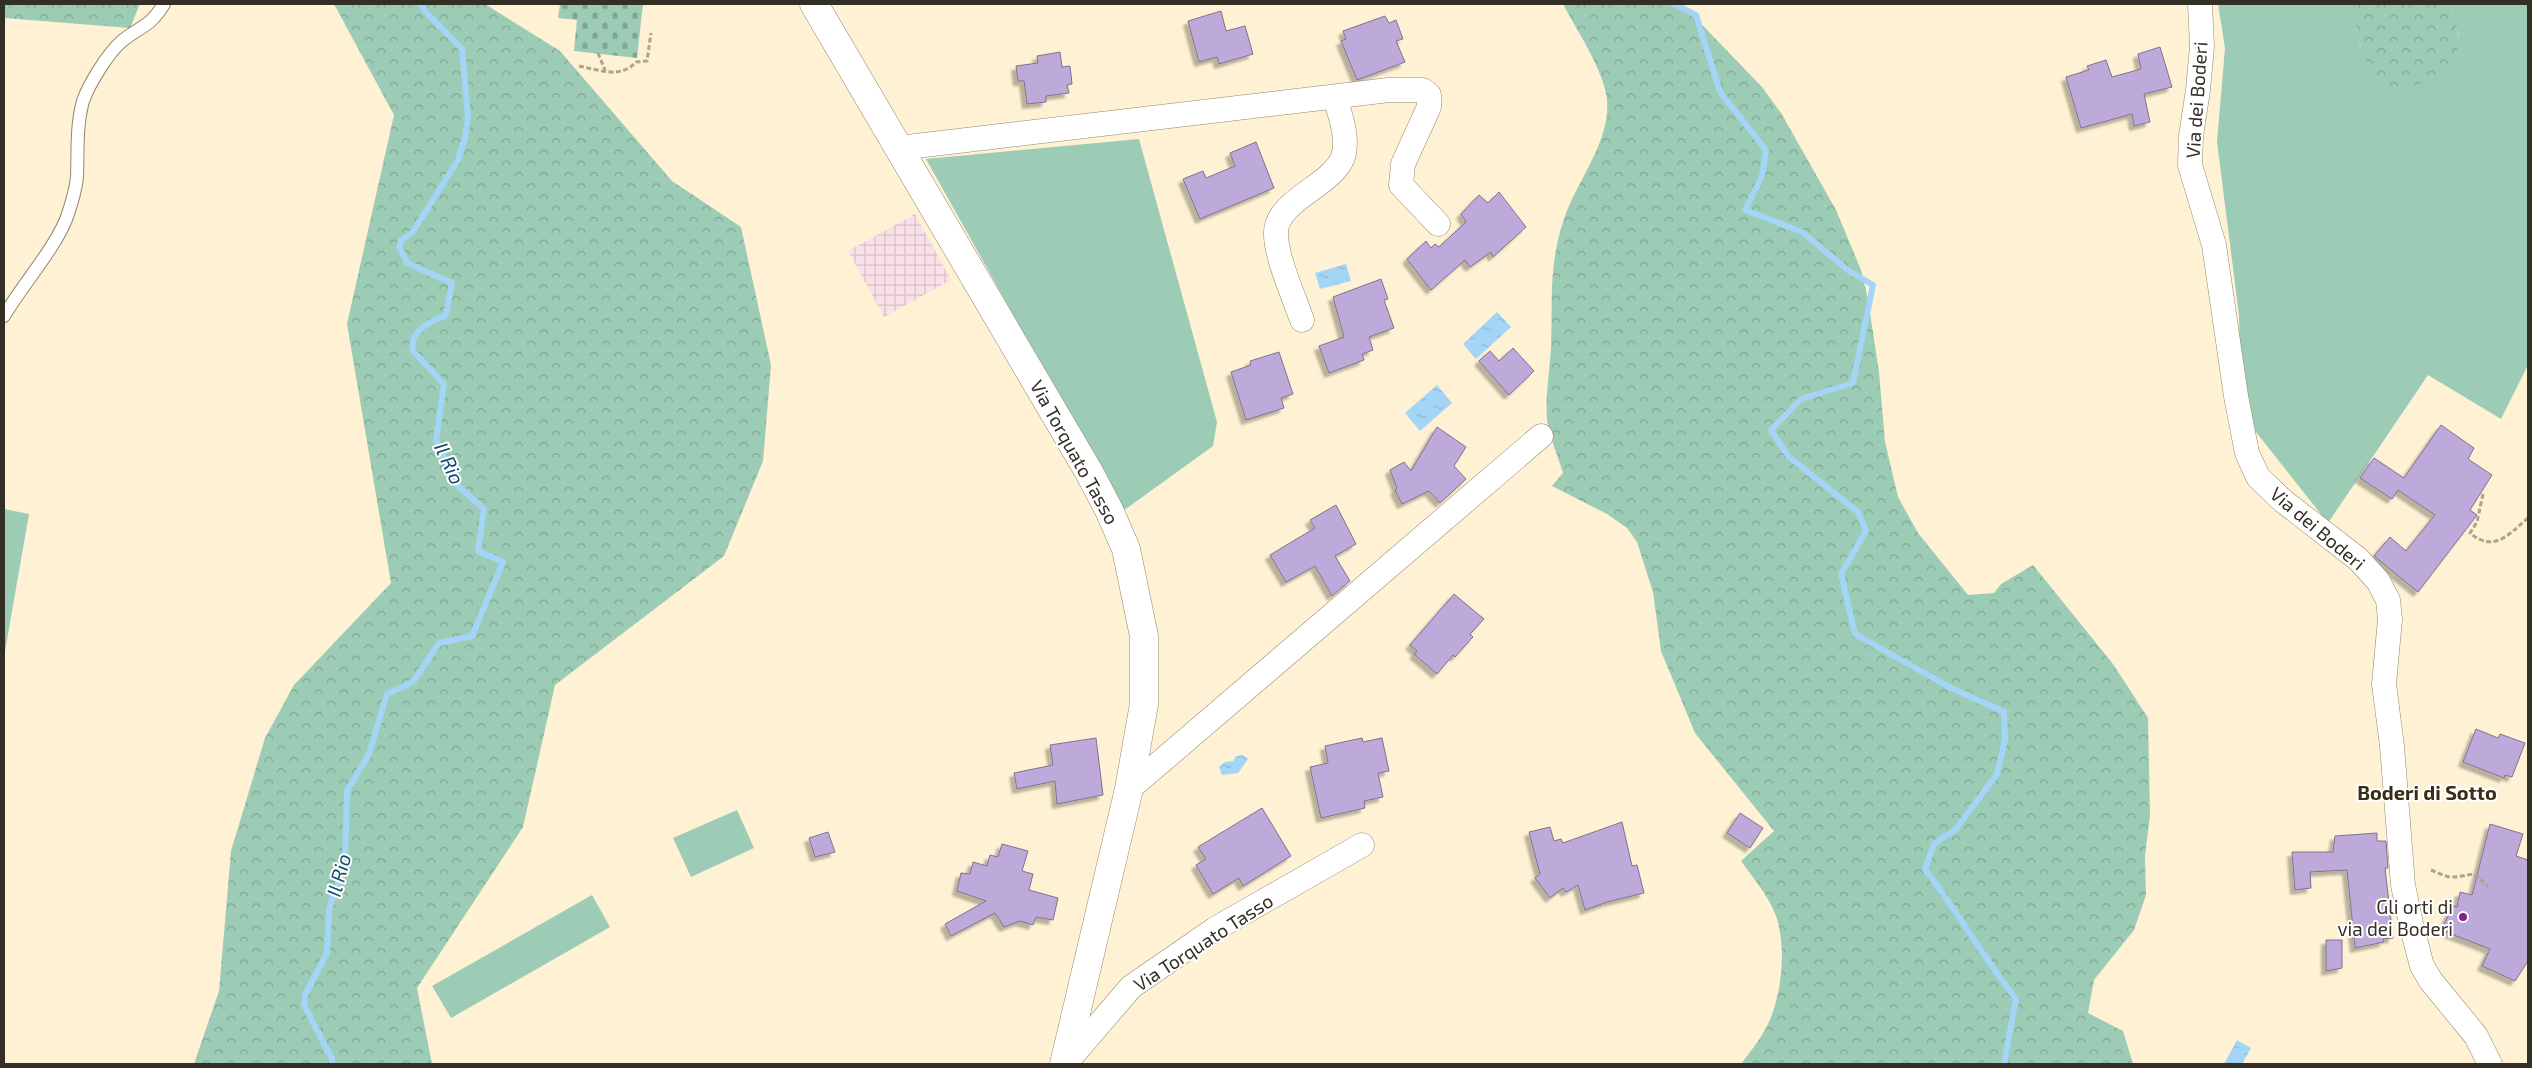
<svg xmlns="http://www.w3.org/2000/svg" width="2532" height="1068" font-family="'Exo 2',sans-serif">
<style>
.industrial{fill:url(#industrial-grid)}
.green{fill:#9cccb5}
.forest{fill:url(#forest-crowns)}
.cemetery{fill:url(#cemetery-stones)}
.water{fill:url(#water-ripples)}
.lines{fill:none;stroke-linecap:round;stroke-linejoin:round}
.stream{stroke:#a4d5f7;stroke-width:6}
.building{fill:#bdaada;stroke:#7d738d;filter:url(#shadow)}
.service-casing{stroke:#94886e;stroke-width:14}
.minor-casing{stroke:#94886e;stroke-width:25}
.tertiary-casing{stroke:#94886e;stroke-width:29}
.path{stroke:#aea48e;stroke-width:3;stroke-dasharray:5 2.5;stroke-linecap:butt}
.service{stroke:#fff;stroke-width:12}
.minor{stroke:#fff;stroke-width:24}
.tertiary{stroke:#fff;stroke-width:28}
.poi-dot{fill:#85228b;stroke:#fff;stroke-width:2}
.labels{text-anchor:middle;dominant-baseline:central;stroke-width:4;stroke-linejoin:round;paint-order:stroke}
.street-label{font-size:19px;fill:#332f24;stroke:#fff}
.poi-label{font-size:19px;fill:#332f24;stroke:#fff;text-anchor:end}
.water-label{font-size:20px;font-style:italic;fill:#134c6e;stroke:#fff}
.neighbourhood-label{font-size:20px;font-weight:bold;fill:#382e16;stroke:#fff}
</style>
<defs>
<pattern id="industrial-grid" width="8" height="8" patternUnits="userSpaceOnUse" patternTransform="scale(1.25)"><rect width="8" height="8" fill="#fae0e8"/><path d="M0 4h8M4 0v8" fill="none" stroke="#d7c0c7"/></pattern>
<pattern id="forest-crowns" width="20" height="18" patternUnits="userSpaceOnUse" patternTransform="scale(1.25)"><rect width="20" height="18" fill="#9cccb5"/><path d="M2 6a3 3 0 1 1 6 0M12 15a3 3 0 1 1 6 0" fill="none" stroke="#80a693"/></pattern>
<pattern id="cemetery-stones" width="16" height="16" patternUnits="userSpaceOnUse" patternTransform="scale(1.25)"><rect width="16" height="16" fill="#9cccb5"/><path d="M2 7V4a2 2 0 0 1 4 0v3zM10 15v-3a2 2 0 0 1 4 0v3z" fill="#80a693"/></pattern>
<pattern id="water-ripples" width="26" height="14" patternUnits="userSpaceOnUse" patternTransform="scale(1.25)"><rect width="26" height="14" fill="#a4d5f7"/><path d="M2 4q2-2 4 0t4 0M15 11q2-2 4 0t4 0" fill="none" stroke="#8eb7d4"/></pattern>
<filter id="shadow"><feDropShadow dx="-4.5" dy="4.5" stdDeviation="1" flood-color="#0004"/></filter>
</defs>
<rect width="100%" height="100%" fill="#fef1d4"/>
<path class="industrial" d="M915,214L951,280L884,317L848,251Z"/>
<g class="green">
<path d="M2218,4H2352L2360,45L2372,73L2459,36L2450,4H2528V365L2501,419L2428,375L2328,523L2241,413L2239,315L2217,142L2225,48Z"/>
<path d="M1139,139L1217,422L1213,446L1123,511L926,159Z"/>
<path d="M4,509L29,514L4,657Z"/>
<path d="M737,810L754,848L691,877L673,838Z"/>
<path d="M592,895L610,927L451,1018L432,986Z"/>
</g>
<g class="forest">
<path d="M4,4H138L139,6L130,28L4,18Z"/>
<path d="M334,4H485L560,51L672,181L741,227L771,365L763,461L724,556L555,685L523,827L417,988L432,1064H194L219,991L231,851L265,738L294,685L391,583L347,324L394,115Z"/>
<path d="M1563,4H1682L1762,87L1781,113L1836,210L1861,270L1868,299L1879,372L1885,442L1898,497L1918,533L1968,595L1994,593L2001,584L2033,565L2113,664L2148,718L2150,815L2145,856L2146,895L2134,930L2094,980L2088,1013L2123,1031L2133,1064H1741C1750,1052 1760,1040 1767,1026C1782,996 1787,948 1776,916C1768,895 1754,879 1741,861L1774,831L1695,733L1661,651L1653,592L1637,542L1627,528L1607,514L1552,486L1563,473C1558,456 1549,436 1547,419C1545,396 1550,370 1551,347C1553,300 1548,266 1564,219C1577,180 1611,141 1607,100C1604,70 1577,31 1563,4Z"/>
<path d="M2352,4H2450C2454,18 2463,38 2456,53C2444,76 2401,102 2378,80C2361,64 2356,26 2352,4Z"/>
</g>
<path class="cemetery" d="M560,4H643L637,58L574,51L577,20L558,18Z"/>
<g class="water">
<path d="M1346,264L1351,281L1320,289L1315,273Z"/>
<path d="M1497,312L1511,327L1476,359L1463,344Z"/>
<path d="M1437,385L1452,403L1420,431L1405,413Z"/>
<path d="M1243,755L1248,759L1238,773L1222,775L1219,767L1225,762L1233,761L1236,756Z"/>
<path d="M2237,1040L2251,1048L2242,1064H2224Z"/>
</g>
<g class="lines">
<g class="stream">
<path d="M1674,4L1696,15L1720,92L1766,150L1762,176L1745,210L1802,232L1849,271L1873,285L1853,383L1801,399L1771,430L1789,457L1858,512L1866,531L1841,574L1855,634L1949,687L2004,712L2005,740L1997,774L1956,829L1934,844L1925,869C1957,912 1984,957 2016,999L2004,1064"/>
<path d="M332,1064V1059L304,1005L305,995L327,953L329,909L345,862L347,791L369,754L387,694L413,682L439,643L472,636L503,562L478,551L484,509L457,485L436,441L444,384L413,351C409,330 430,322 446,315L452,283L407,263L399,247L401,240L412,233L458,160L465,138L468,118L462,49L424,10L421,4"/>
</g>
</g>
<g class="building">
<path d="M1221,11L1226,31L1245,26L1253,54L1219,64L1217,57L1199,62L1188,21Z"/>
<path d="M1385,16L1389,23L1396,20L1403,39L1396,41L1405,62L1357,80L1341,41L1346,39L1343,31Z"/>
<path d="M2160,47L2172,87L2144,94L2150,122L2134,126L2132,114L2081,128L2066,77L2089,70L2087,66L2106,60L2112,77L2141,69L2138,54Z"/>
<path d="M1060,52L1062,67L1070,66L1072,84L1067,85L1069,93L1046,96V102L1027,104L1024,81H1018L1016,66L1038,63L1037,56Z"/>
<path d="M1256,142L1274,188L1200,219L1183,179L1203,171L1206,178L1235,166L1230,153Z"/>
<path d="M1499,192L1526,227L1493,257L1491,252L1470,267L1465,260L1431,290L1407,259L1426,241L1431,248L1435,244L1439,247L1466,222L1461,214L1479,195L1488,203Z"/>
<path d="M1381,279L1388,299L1384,300L1394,328L1369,337L1373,350L1362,354L1364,360L1329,373L1319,346L1344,337L1333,297Z"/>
<path d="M1513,348L1534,371L1509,395L1479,361L1490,351L1499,361Z"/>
<path d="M1279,352L1293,394L1281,398L1284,408L1246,420L1231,372L1251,365L1250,361Z"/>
<path d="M2441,425L2474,448L2468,459L2492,475L2470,510L2477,515L2418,592L2374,556L2390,537L2406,551L2435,515L2398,490L2392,499L2360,478L2374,458L2404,478Z"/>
<path d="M1437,427L1466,447L1454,466L1466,479L1440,503L1429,491L1402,504L1395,490L1397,488L1390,470L1404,462L1411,471Z"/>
<path d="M1336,505L1356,544L1335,556L1350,581L1332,596L1315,566L1286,582L1270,555L1315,528L1310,520Z"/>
<path d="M1454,594L1484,619L1470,634L1473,637L1455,657L1453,655L1437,674L1414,654L1417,651L1410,645Z"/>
<path d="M2476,729L2498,738L2500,734L2525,743L2512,777L2505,775L2504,778L2463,762Z"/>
<path d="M1096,738L1103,795L1057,804L1055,781L1017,789L1014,773L1053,765L1050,745Z"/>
<path d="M1362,738L1363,742L1382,738L1389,771L1378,773L1383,797L1364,801L1365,808L1321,818L1310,767L1328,763L1325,746Z"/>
<path d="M1262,808L1291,856L1243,886L1239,878L1213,894L1196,865L1206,859L1198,847Z"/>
<path d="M1740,813L1763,828L1750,848L1727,833Z"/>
<path d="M1622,822L1632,866L1637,865L1644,893L1607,902L1585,910L1578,885L1566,892L1563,888L1550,898L1535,878L1540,874L1529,832L1550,827L1554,841L1561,839L1563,843Z"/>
<path d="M2490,824L2523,834L2516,856L2528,860V961L2515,981L2482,966L2490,949L2441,930L2453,906L2457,907L2460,892L2472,895Z"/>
<path d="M828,832L835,852L815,857L809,838Z"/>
<path d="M2377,833V841H2386L2388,868H2385L2393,938L2383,939L2384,942L2355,948L2347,870L2310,872L2311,888L2295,890L2292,852H2333L2335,836Z"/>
<path d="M1002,844L1028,851L1022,871L1033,874L1029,890L1058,898L1053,920L1036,917L1033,925L1020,921L1004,927L995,913L951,936L945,924L986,901L957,891L961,873L970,874L973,862L987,866L990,855L998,857Z"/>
<path d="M2326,940H2342V968L2326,971Z"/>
</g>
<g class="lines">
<defs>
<path id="service" d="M4,316C22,285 58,245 68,214C72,202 76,188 77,177C78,152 76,126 83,101C89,84 108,53 122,41C142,25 149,28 164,4"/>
<g id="minor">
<path d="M2200,4L2202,46L2198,90L2191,136L2190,165L2214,245L2236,396L2247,453L2258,477L2283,501L2358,559L2378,581L2388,600L2390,619L2384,684L2392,746L2403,885L2411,924L2422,966L2431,981L2476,1036L2490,1064"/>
<path d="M899,148L1389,90H1423L1429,95V107L1403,164L1401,185L1438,224"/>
<path d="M1302,320C1294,297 1275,255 1276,232C1277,200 1332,186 1343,157C1349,138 1340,115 1335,97"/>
<path d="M1129,789L1541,436"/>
<path d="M1065,1064L1131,987L1215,929L1362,845"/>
</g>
<path id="tertiary" d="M814,4L1089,472L1109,510L1126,549L1144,636V704L1129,789L1064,1064"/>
</defs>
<use href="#service" class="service-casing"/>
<use href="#minor" class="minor-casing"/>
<use href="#tertiary" class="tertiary-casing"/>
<g class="path">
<path d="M598,53L605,70"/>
<path d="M579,66C599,70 621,79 636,62L647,61L651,33"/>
<path d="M2483,494L2477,522L2470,533C2494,553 2508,535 2528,518"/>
<path d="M2431,870C2437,872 2445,877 2451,877C2472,877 2470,867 2488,887"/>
</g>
<use href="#service" class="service"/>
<use href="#minor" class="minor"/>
<use href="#tertiary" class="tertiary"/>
</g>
<circle class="poi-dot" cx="2463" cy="917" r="5"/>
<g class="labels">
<g class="street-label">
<text transform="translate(2196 100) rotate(-86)">Via dei Boderi</text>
<text transform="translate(1075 452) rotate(61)">Via Torquato Tasso</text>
<text transform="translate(2318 528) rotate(40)">Via dei Boderi</text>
<text transform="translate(1203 942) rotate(-33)">Via Torquato Tasso</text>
</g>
<g class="poi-label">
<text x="2453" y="906">Gli orti di<tspan x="2453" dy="22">via dei Boderi</tspan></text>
</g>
<g class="water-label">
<text transform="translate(450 463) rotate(65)">Il Rio</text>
<text transform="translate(338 875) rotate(-75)">Il Rio</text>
</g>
<g class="neighbourhood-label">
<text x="2427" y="792">Boderi di Sotto</text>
</g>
</g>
<rect width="2532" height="1068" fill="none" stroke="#332f24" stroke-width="10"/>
</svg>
